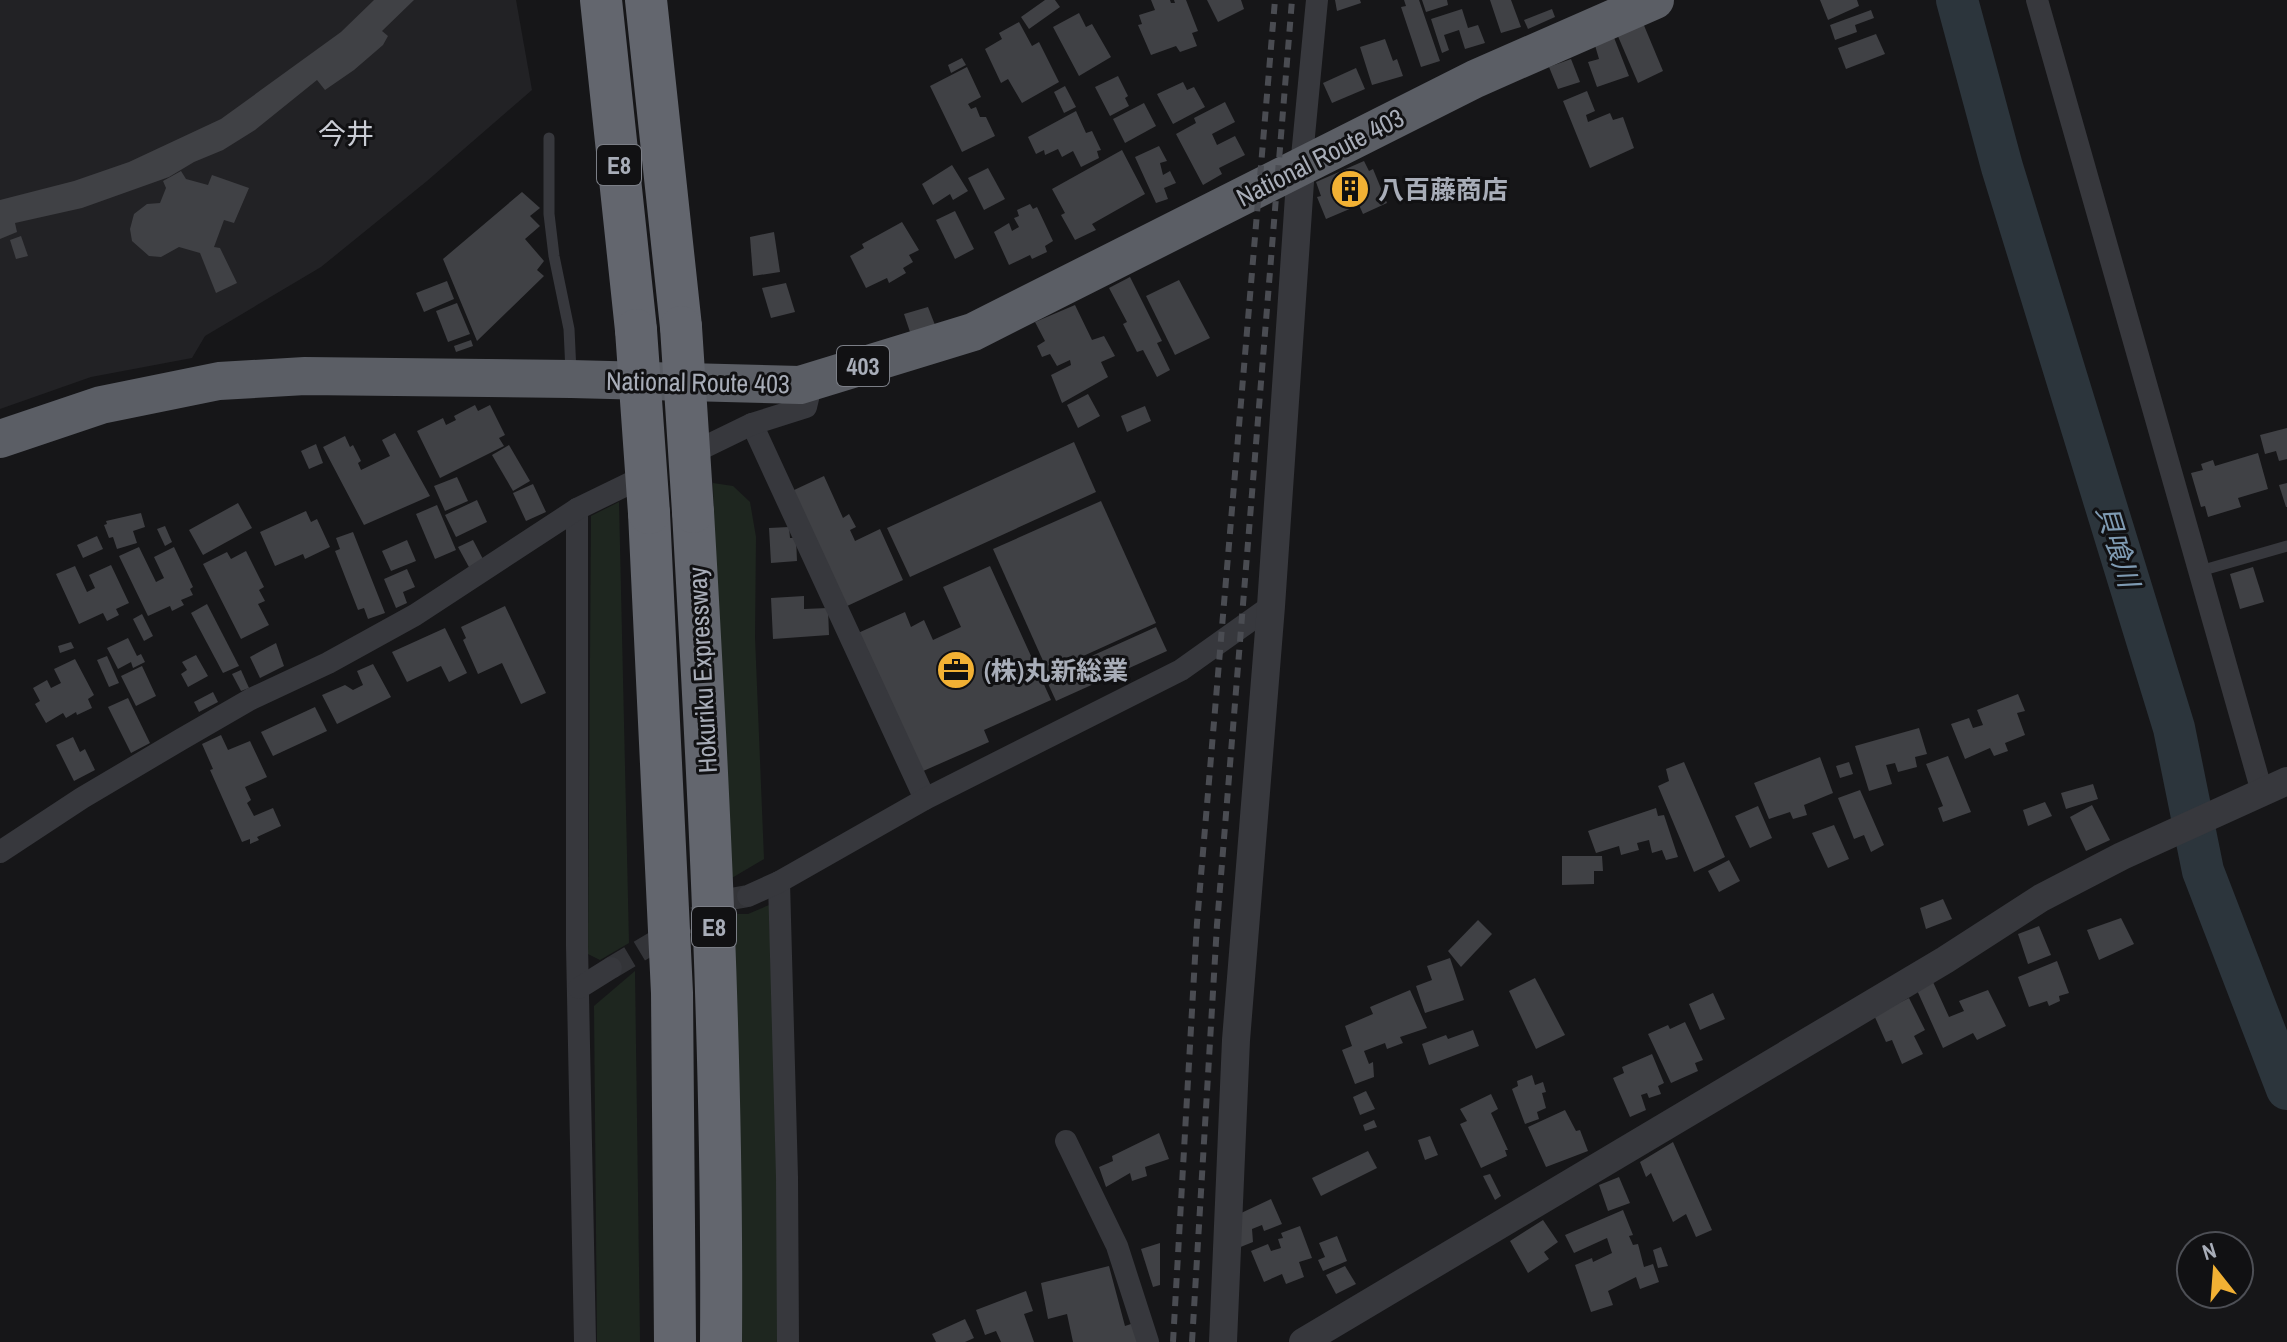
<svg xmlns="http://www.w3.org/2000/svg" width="2287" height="1342" font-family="'Archivo Narrow','Noto Sans JP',sans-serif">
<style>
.built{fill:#222225}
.green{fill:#1e261f}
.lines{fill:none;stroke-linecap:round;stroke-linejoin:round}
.river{stroke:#2c353c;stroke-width:42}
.building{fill:#404145}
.minor-tunnel{stroke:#333438;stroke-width:22;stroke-dasharray:22 11;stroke-linecap:butt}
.service{stroke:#37383d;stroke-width:11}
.minor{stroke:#37383d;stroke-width:22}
.tertiary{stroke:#37383d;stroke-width:28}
.trunk{stroke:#5b5e65;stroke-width:38}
.motorway{stroke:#63666e;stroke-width:42}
.rail{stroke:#4a4c52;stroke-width:6;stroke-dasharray:10 8;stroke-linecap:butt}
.motorway-bridge{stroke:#63666e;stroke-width:42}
.labels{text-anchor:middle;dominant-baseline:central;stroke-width:6;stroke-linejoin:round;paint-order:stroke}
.shield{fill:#111113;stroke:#7b7e86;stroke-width:2}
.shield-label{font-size:24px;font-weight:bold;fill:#a8adb8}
.street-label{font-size:26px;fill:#a8adb8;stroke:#111113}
.poi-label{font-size:26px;font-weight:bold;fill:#a8adb8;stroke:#111113;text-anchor:start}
.neighbourhood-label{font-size:28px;fill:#c9ccd4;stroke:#111113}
.water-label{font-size:28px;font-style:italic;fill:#7f9bb3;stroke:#111113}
</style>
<rect width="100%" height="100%" fill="#161618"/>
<path class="built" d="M0,0H516L532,90L427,181L321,267L205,336L192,358L91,377L0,409Z"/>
<g class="green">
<path d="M713,483L733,486L750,502L756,537L755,637L764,859L725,882L722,867Z"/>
<path d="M619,502L629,943L600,960L588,954L591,516Z"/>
<path d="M769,905L778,1178L777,1342H742L729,914H748Z"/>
<path d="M635,971L640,1342H597L594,1006Z"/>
</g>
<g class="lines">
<path class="river" d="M1957,0L2002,167L2174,728L2203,871L2287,1089"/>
</g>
<g class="building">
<path d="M374,0H414L382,31L388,36L383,45L354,70L325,90L317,80L255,130L223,150L194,162L169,177L82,208L15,223L17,232L0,239V200L74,181L129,162L221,119L341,32Z"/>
<path d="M1045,0H1055L1060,7L1029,29L1021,17Z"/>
<path d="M1151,0H1170L1171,3H1175L1174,0H1186L1198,31L1192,33L1197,46L1180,52L1176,46L1151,55L1138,25L1142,24L1139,15L1155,10Z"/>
<path d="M1207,0H1241L1244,9L1218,22Z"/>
<path d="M1335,0H1360L1361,3L1337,11Z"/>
<path d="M1404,0H1419L1440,61L1421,67L1401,7L1406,6Z"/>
<path d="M1422,0H1447L1448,5L1426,12Z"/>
<path d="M1490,0H1511L1521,27L1501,33Z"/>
<path d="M1820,0H1857L1859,6L1828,20Z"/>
<path d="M1462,9L1468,28L1478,25L1485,43L1465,49L1459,30L1444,35L1449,50L1442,53L1431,19Z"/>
<path d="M1552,9L1555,17L1528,29L1524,20Z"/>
<path d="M1871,10L1874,18L1855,25L1857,32L1835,40L1830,25Z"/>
<path d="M1079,13L1086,27L1092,24L1111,57L1079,76L1053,27Z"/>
<path d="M1019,22L1032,46L1039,42L1059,82L1022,103L1008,79L1001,83L985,49L1002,39L999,33Z"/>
<path d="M1643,23L1663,71L1638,83L1617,34Z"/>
<path d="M1876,34L1885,54L1846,69L1838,48Z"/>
<path d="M1613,35L1629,76L1597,87L1588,62L1599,59L1594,42Z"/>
<path d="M1385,39L1393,61L1397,59L1403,76L1372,85L1360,47Z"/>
<path d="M962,58L966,65L951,73L948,65Z"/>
<path d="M1571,59L1580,82L1558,89L1549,67Z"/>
<path d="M967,67L981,97L968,104L971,109L976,107L980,117H986L995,136L962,152L930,86Z"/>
<path d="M1356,68L1365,89L1332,103L1323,83Z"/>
<path d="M1118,76L1128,96L1125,98L1129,106L1110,116L1095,87Z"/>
<path d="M1183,82L1187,90L1194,87L1205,107L1173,124L1157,94Z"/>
<path d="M1065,86L1076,107L1064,113L1054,92Z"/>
<path d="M1587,91L1595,111L1586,115L1588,122L1610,113L1613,120L1623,117L1634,148L1590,168L1563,101Z"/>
<path d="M1225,102L1235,122L1212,134L1217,145L1235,136L1245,155L1219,168L1222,174L1203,185L1176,134L1196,123L1194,118Z"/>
<path d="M1144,103L1156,126L1125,143L1113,119Z"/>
<path d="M1076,111L1086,133L1092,131L1101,150L1097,151L1099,158L1081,167L1073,151L1062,157L1058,149L1045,155L1044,150L1036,154L1028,137Z"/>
<path d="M1159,146L1167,161L1160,163L1163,175L1170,171L1176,183L1164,188L1168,199L1156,203L1135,157Z"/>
<path d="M1122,150L1145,194L1092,224L1096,230L1075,240L1061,215L1065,213L1052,189Z"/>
<path d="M1364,161L1369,171L1373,169L1387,203L1363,214L1359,205L1326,219L1317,197L1321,196L1316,182Z"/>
<path d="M952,165L968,191L953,200L950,194L933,205L922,184Z"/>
<path d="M988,168L1005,199L984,210L968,178Z"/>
<path d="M181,171L186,179L208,185L212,175L249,188L234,223L224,220L214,247L220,248L237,283L216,293L200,253L179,247L161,257L149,256L132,241L130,229L134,214L147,204L160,203L166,188L163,181Z"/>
<path d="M522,192L540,208L530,216L540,226L525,239L544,261L537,270L544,276L477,341L443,259Z"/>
<path d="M1030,204L1033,209L1037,207L1053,241L1045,246L1047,252L1032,259L1030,255L1009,265L994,232L1009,223L1012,231L1019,227L1014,218L1019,216L1017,210Z"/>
<path d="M955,211L974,249L955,259L936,220Z"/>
<path d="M902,222L919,250L909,255L913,262L903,268L906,273L889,283L887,278L866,288L850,256L864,248L862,244Z"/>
<path d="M774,232L780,272L753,276L750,237Z"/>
<path d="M21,236L28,256L16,259L10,240Z"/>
<path d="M1130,277L1162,341L1157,343L1170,370L1157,377L1143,350L1137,352L1123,324L1127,322L1109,288Z"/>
<path d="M1179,280L1210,338L1175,355L1146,296Z"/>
<path d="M447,281L454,299L424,312L416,293Z"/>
<path d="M786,283L795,312L771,318L762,288Z"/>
<path d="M457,303L470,334L448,342L436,311Z"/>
<path d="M1075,305L1092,340L1104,336L1115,356L1101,362L1108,377L1062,403L1051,375L1071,365L1070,360L1057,366L1050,354L1042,357L1037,346L1045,341L1035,322Z"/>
<path d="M928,307L935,325L910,332L904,314Z"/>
<path d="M471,340L473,346L456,352L454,346Z"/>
<path d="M1088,394L1100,416L1078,428L1067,405Z"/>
<path d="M475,405L478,411L490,405L505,435L499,438L504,446L440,478L417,431L443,418L446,425L456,420L454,416Z"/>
<path d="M1145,406L1151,421L1127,432L1121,416Z"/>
<path d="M2287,428V459L2279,461L2276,451L2265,454L2260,435Z"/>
<path d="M395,433L430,496L364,525L323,447L345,436L350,447L353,445L361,461L358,463L361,470L390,456L382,440Z"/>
<path d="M1074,442L1096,492L910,577L887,528Z"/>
<path d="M316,444L323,463L309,469L301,451Z"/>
<path d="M509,445L530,481L513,491L492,455Z"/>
<path d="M2258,453L2268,489L2238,498L2241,507L2208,517L2205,506L2201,507L2191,473L2203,470L2201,464L2213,460L2215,466Z"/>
<path d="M824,476L843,518L849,514L856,527L850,530L855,541L880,529L903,580L845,607L792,491Z"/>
<path d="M457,477L468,501L445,511L434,486Z"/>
<path d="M2287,483V507H2286L2279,485Z"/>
<path d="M533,484L546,512L526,521L513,493Z"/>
<path d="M477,500L487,522L456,537L445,515Z"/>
<path d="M1101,501L1156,623L1048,672L993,549Z"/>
<path d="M238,503L252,528L203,555L189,530Z"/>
<path d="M437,505L456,550L435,559L416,514Z"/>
<path d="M306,511L311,522L317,519L330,547L305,559L303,554L275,566L260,532Z"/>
<path d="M141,513L145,527L133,531L137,543L117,549L113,537L109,538L104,525L107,524L106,521Z"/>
<path d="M165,526L172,542L165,546L157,529Z"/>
<path d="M789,527L790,538H796L797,561L771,563L769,528Z"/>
<path d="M353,532L385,613L368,619L364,608L358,610L335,551L340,549L336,538Z"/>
<path d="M97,536L103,549L83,558L77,545Z"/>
<path d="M407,540L416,561L391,571L382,551Z"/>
<path d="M473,540L484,561L470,569L458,547Z"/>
<path d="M139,547L156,582L164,578L154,557L174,547L193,587L190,589L193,595L181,600L184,605L172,611L170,606L148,616L119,556Z"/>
<path d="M246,551L264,587L259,590L265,601L258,604L269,625L241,639L203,564L227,552L231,559Z"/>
<path d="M111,565L129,603L116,609L119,615L107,621L103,613L79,624L56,574L75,566L87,592L95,588L89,575Z"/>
<path d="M990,566L1051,700L984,730L989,742L921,772L858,633L905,612L911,627L924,620L933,640L961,627L943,587Z"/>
<path d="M2253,567L2264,602L2240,609L2230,574Z"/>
<path d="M407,569L415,587L403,592L407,603L396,608L384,579Z"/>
<path d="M804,596V609L828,608L829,635L773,639L771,598Z"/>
<path d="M207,604L239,666L223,673L191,613Z"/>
<path d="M505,606L546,693L521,704L502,663L478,674L463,640L466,638L461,627Z"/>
<path d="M142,614L153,636L144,641L133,619Z"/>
<path d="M1156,627L1167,651L1056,701L1045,677Z"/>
<path d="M445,628L467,673L449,682L441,666L407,682L392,652Z"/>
<path d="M128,638L137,656L141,654L145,662L133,668L131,662L118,669L107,648Z"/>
<path d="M71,642L74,648L60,653L58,646Z"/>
<path d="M276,643L284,666L260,678L250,657Z"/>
<path d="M196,655L208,676L188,687L181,674L187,670L182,662Z"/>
<path d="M107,656L119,683L109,687L97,660Z"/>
<path d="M75,659L94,695L88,699L92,708L77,715L76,712L66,718L63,713L46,723L35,704L40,701L33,688L47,680L51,688L61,683L54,669Z"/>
<path d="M373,664L391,697L337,724L322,695L345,685L353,690L363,685L357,671Z"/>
<path d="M142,666L156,696L136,706L121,676Z"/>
<path d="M241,670L249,688L241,691L232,674Z"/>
<path d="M213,692L218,702L199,712L194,702Z"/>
<path d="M2018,694L2025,711L2017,713L2025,735L2005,743L2008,751L1994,756L1990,748L1965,759L1951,724L1969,718L1973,728L1983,725L1977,710Z"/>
<path d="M128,698L150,743L131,753L108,707Z"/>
<path d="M315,707L327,731L273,756L261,732Z"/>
<path d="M1919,728L1927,754L1915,757L1917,767L1898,772L1895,763L1886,765L1892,784L1869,791L1855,746Z"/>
<path d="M221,735L228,750L250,741L267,777L245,787L251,800L247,803L254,816L273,808L281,826L257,837L259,840L250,844V839L242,842L210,770L213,769L202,744Z"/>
<path d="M73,737L80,752L85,749L95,770L74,781L56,745Z"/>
<path d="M1948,756L1971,812L1943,822L1938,808L1943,806L1926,764Z"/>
<path d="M1820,757L1833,793L1804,805L1807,815L1793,819L1790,812L1769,819L1754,783Z"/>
<path d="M1684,762L1725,857L1694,872L1658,786L1669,781L1666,769Z"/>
<path d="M1849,762L1853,774L1840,778L1836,766Z"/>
<path d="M2093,784L2098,799L2066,809L2061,793Z"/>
<path d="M1860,790L1884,845L1871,852L1864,835L1854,839L1838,798Z"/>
<path d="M2045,802L2052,816L2028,826L2023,810Z"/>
<path d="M2092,805L2110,840L2086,851L2070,817Z"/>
<path d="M1758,806L1772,838L1750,848L1735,816Z"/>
<path d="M1656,808L1658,816L1664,815L1678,857L1666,860L1662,850L1652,853L1649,840L1637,843L1639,850L1621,855L1619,846L1596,853L1588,831Z"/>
<path d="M1834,825L1849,859L1828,868L1812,833Z"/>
<path d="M1562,856H1602L1603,871H1594V884L1562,885Z"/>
<path d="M1729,860L1740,881L1719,892L1708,871Z"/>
<path d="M1943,899L1952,919L1926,929L1920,908Z"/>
<path d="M2121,918L2134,944L2099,960L2087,930Z"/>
<path d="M1478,920L1492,934L1461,967L1448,951Z"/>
<path d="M2039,926L2051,955L2028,964L2018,934Z"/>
<path d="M1450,958L1464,1000L1425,1013L1416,986L1432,980L1427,966Z"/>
<path d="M2057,961L2069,993L2059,996L2060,1001L2049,1006L2047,1001L2029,1007L2018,977Z"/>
<path d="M1535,978L1565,1035L1536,1049L1509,991Z"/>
<path d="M1933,982L1949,1017L1964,1011L1959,1001L1988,990L2006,1026L1977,1040L1973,1033L1943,1048L1916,988Z"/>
<path d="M1410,990L1427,1028L1400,1037L1403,1043L1387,1049L1385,1043L1364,1051L1369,1064L1373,1062L1374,1077L1355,1084L1342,1050L1352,1046L1345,1026L1373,1014L1370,1007Z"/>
<path d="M1713,993L1725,1019L1700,1030L1689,1004Z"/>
<path d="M1909,998L1925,1030L1914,1036L1923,1054L1902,1064L1892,1040L1886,1042L1874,1015Z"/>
<path d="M1685,1022L1703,1060L1695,1063L1698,1071L1671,1083L1648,1034L1668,1025L1670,1029Z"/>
<path d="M1473,1030L1479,1046L1429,1065L1422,1044L1446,1035L1448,1039Z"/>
<path d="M1652,1054L1664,1083L1658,1086L1661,1094L1649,1098L1647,1093L1641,1095L1646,1110L1630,1117L1613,1078L1624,1073L1622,1067Z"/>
<path d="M1532,1075L1535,1085L1543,1082L1546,1092L1542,1093L1546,1108L1537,1112L1539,1119L1525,1124L1512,1089L1518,1086L1517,1081Z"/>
<path d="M1366,1091L1375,1109L1360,1115L1353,1097Z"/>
<path d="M1491,1094L1498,1109L1491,1113L1508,1150H1505L1507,1156L1481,1168L1460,1124L1467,1121L1460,1109Z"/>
<path d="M1565,1110L1576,1131L1580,1130L1588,1151L1546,1167L1528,1127Z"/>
<path d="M1374,1120L1377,1127L1365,1131L1363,1125Z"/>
<path d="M1159,1133L1169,1159L1145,1167L1147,1176L1132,1181L1130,1173L1106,1187L1099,1167L1113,1161L1112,1156Z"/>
<path d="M1430,1136L1438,1155L1425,1160L1418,1140Z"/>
<path d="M1673,1142L1712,1230L1696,1237L1686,1214L1673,1222L1651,1173L1646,1177L1640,1162Z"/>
<path d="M1368,1151L1377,1168L1321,1196L1312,1178Z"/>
<path d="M1490,1174L1501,1196L1495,1200L1483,1176Z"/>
<path d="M1619,1177L1630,1203L1608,1211L1599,1185Z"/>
<path d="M1271,1199L1282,1224L1264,1231L1262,1225L1252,1229L1253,1242L1238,1248L1239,1214Z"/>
<path d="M1623,1210L1633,1235L1629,1236L1633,1245L1638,1244L1644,1267L1653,1264L1659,1282L1640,1289L1636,1277L1608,1291L1613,1305L1591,1312L1575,1265L1592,1258L1593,1262L1612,1253L1607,1238L1574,1253L1565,1235Z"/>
<path d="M1543,1220L1558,1242L1544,1252L1549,1259L1528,1273L1510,1241Z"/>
<path d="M1300,1226L1312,1258L1299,1262L1304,1277L1286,1284L1282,1274L1264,1282L1251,1251L1268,1244L1271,1251L1281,1248L1278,1239L1283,1238L1281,1233Z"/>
<path d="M1337,1236L1347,1261L1323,1271L1318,1260L1325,1257L1319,1243Z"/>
<path d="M1160,1243V1285L1153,1287L1141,1249Z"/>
<path d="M1661,1247L1668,1266L1658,1268L1653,1250Z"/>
<path d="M1109,1266L1125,1326L1137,1322V1342H1073L1067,1314L1048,1319L1041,1283Z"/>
<path d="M1345,1266L1356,1284L1336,1294L1326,1275Z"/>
<path d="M1026,1291L1033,1311L1024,1314L1034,1342H1001L996,1331L985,1335L976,1310Z"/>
<path d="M965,1319L974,1338L965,1342H936L932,1334Z"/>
</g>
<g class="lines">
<path class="minor-tunnel" d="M611,968L725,900L748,896"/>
<g class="service">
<path d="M549,138V214L554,256L569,329L571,372"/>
<path d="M2200,571L2287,546"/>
</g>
<g class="minor">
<path d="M2037,0L2262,792"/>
<path d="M1301,167L1317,0"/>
<path d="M752,424L925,799"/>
<path d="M682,458L752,424L806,407L812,382"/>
<path d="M577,509V946L585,1342"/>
<path d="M0,852L82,798L180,740L251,699L328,663L415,615L577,509L651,473"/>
<path d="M779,882L787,1177L788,1342"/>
<path d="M748,896L779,882L925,799L1181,670L1271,606"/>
<path d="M579,988L611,968"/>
<path d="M1066,1141L1117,1246L1148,1342"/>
</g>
<g class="tertiary">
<path d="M1223,1342L1236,1040L1271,606L1301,167"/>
<path d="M1303,1342L1945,960L2041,898L2122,856L2287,781"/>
</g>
<path class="trunk" d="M0,439L101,405L219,381L305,376L571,379L800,385L973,332L1475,79L1655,0"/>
<g class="motorway">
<path d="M601,0L636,330"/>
<path d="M646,0L681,327"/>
<path d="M693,512C709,789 723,1065 721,1342"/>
<path d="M649,513L672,993L675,1342"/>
</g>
<g class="rail">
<path d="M1173,1342L1197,923L1275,0"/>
<path d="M1192,1342L1217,925L1292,0"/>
</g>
<g class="motorway-bridge">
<path d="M681,327L693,512"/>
<path d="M636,330L649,513"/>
</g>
</g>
<defs>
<symbol id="building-disc" viewBox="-11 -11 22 22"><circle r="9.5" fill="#f2b134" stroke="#111113"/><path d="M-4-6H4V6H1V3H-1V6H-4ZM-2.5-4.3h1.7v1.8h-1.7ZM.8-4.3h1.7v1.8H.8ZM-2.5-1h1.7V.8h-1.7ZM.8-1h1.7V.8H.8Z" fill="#111"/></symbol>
<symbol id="office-disc" viewBox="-11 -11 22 22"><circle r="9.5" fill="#f2b134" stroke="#111113"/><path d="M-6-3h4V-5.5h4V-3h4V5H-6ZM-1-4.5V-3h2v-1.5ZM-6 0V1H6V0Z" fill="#111"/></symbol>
</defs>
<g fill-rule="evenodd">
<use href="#building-disc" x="1328" y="167" width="44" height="44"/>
<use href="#office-disc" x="934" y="648" width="44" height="44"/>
</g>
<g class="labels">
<g class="shield">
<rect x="597" y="145" width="44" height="40" rx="6"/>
<rect x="837" y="346" width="52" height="40" rx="6"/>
<rect x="692" y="907" width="44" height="40" rx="6"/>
</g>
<g class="shield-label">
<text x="619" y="165">E8</text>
<text x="863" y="366">403</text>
<text x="714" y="927">E8</text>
</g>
<g class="street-label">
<text transform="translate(1320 157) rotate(-27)">National Route 403</text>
<text transform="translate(698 382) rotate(1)">National Route 403</text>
<text transform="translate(702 670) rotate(-93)">Hokuriku Expressway</text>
</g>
<g class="poi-label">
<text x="1378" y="189">八百藤商店</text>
<text x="984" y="670">(株)丸新総業</text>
</g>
<g class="neighbourhood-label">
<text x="346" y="134">今井</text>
</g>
<g class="water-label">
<text transform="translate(2118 546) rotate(73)">貝喰川</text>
</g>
</g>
<g transform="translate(2215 1270) rotate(343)"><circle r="38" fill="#111113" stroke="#4d4f55" stroke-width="2"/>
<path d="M0-6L14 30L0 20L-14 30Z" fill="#f2b134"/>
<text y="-12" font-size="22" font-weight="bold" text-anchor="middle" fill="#a8adb8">N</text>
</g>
</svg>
